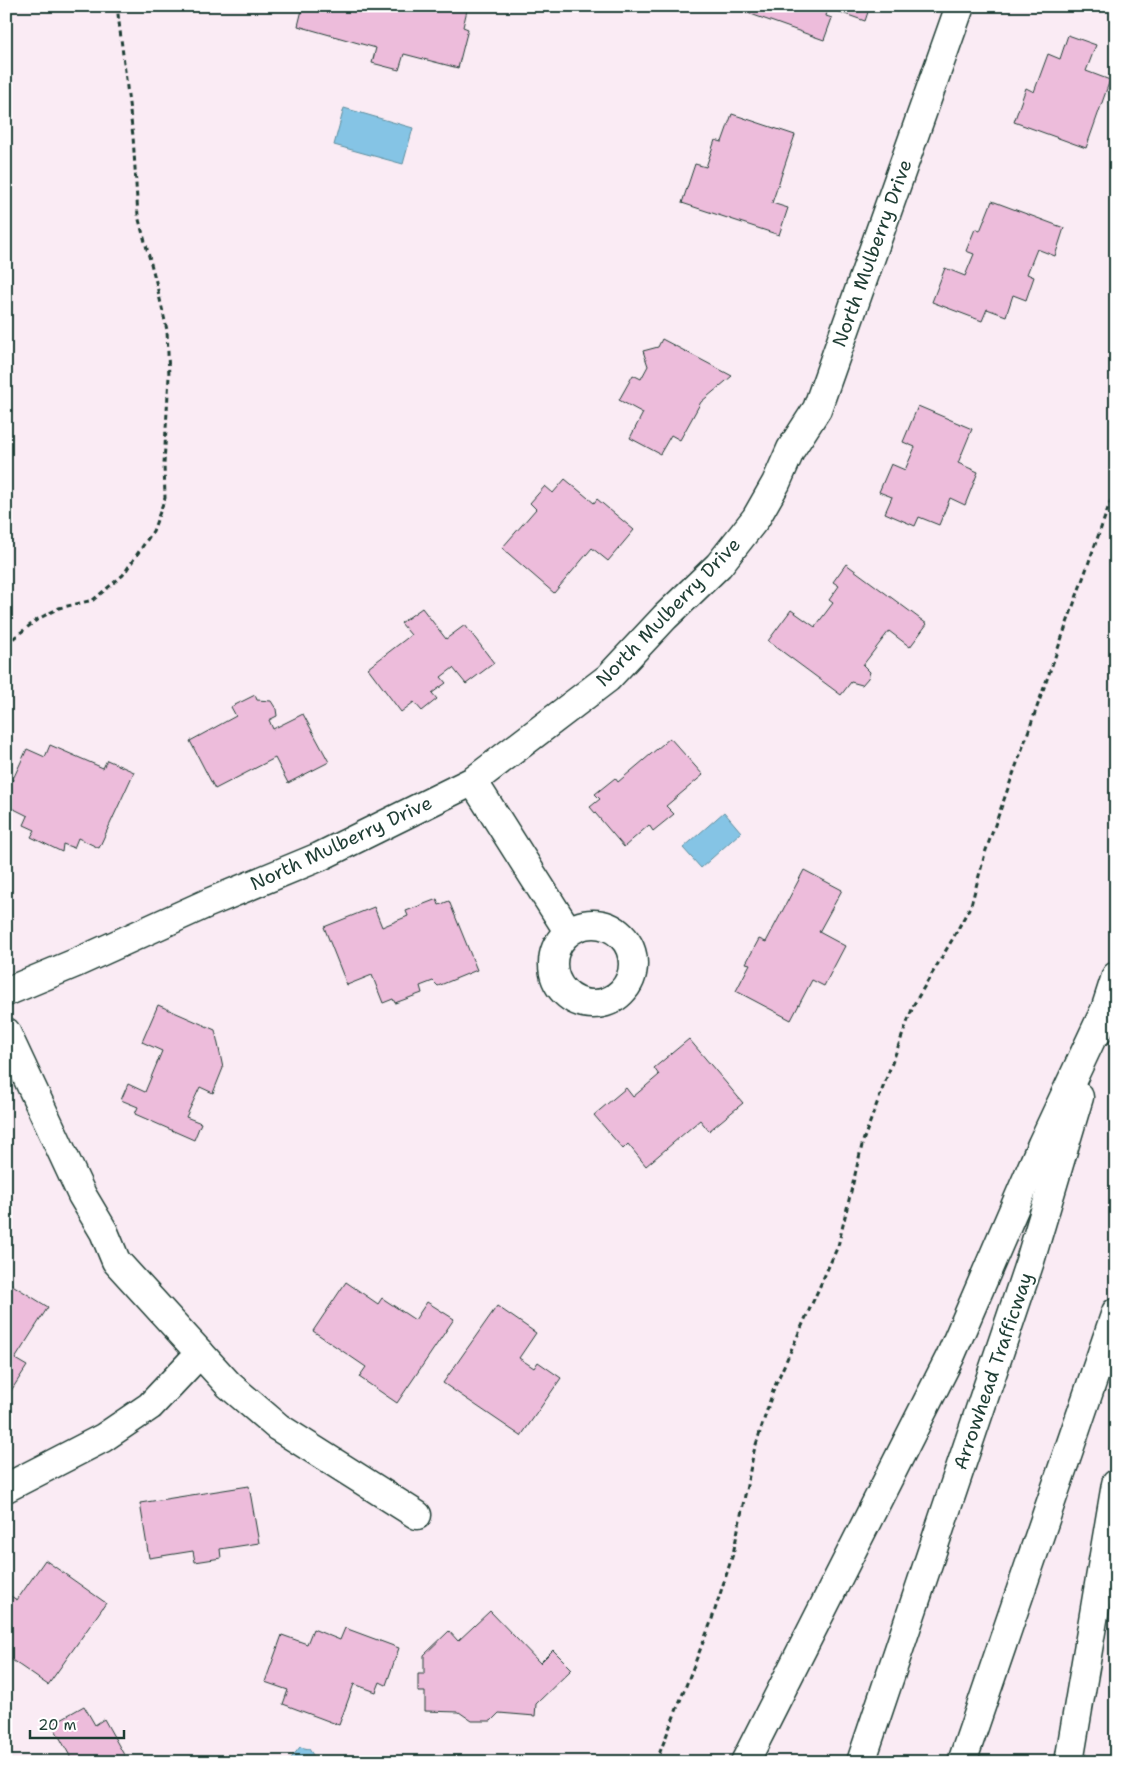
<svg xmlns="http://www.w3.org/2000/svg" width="1122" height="1768" font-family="'Shantell Sans',sans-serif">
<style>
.water{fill:#85c4e5;stroke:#5c8e9e}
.building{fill:#edbcdb;stroke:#1f3d34}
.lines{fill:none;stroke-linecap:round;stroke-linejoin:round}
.minor-casing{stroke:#1f3d34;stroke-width:31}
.highway-casing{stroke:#1f3d34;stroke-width:31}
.path{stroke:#1f3d34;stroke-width:3;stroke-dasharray:5 4;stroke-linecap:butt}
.minor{stroke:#fff;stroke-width:28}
.highway{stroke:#fff;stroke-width:28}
.labels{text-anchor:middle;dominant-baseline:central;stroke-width:4;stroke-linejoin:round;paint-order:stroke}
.street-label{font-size:19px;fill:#1f3d34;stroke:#fff}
</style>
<rect width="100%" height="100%" fill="#faebf4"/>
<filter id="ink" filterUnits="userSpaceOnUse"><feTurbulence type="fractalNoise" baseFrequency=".02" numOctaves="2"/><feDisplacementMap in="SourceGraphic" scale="10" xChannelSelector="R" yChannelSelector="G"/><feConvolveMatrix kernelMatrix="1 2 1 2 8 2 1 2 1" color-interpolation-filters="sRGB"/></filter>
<g filter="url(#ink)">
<g class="water">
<path d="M344,108L413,128L403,164L334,145Z"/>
<path d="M724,812L741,832L701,868L683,848Z"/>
<path d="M300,1747L309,1749L317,1761L328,1759L331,1762H288Z"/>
</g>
<g class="building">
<path d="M303,6H468L463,27L468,29L458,68L404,54L399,70L372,63L376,48L298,26Z"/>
<path d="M728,6H870L865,21L828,8L826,16L832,18L824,40Z"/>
<path d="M1068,35L1096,45L1086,71L1110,80L1086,148L1014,122L1026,88L1034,92L1048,54L1060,59Z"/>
<path d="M732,114L795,135L772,203L788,208L779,235L682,203L695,164L706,167L715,140L722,142Z"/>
<path d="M992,201L1064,228L1055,256L1037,249L1027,274L1034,277L1026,300L1013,295L1006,316L987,309L982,321L932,302L945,268L965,276L974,254L966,251L975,229L980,231Z"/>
<path d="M662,339L732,376L701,402L680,440L671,435L660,454L630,438L643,413L619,400L633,375L641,379L648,366L643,351L658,347Z"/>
<path d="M918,406L972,429L958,463L978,472L965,505L950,498L939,525L919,517L915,526L885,513L892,497L879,492L891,464L905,470L915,447L903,442Z"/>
<path d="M565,479L594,503L597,499L634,530L608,561L592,548L554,593L502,548L536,509L530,503L545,486L553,493Z"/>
<path d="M846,564L927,624L910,647L889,631L863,665L870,672L868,678L862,685L851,682L841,695L768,641L791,610L815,627L833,603L829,600L839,586L833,582Z"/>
<path d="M422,608L446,639L465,625L494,663L466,684L453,668L441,677L446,683L432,693L437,699L422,711L414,702L401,712L368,668L411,635L401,623Z"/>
<path d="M255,695L257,700L271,701L276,709L277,716L269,720L273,729L303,714L329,762L288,783L275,758L215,789L190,741L236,716L231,707Z"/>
<path d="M670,738L703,775L666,806L674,814L653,831L649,825L624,847L590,807L600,799L595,794L615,778L618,782Z"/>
<path d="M50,745L103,768L107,760L134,772L99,848L78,838L74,848L63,844L62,852L31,837L35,830L24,825L28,816L6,805V794L27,749L45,757Z"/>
<path d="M804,870L842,890L819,932L845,946L824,986L812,980L791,1020L736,991L750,964L746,963L759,939L766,942Z"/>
<path d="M437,899L439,905L449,901L477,970L438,986L433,981L420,986L422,993L395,1003L393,999L383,1003L372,975L347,985L324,927L374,907L382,927L408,916L406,911Z"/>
<path d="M158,1005L215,1030L223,1068L213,1093L200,1087L186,1117L201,1123L194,1140L135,1114L138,1107L121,1100L128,1084L145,1092L162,1051L142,1042Z"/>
<path d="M689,1039L743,1103L709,1131L700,1120L646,1166L628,1144L623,1149L594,1115L626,1088L633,1097L659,1075L654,1068Z"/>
<path d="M6,1281L48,1307L15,1359L27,1366L7,1397Z"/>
<path d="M346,1282L378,1304L382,1298L415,1320L427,1302L454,1319L397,1403L359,1377L366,1367L313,1331Z"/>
<path d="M497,1306L536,1333L519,1358L534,1368L538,1362L561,1378L521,1436L443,1383Z"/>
<path d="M249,1486L259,1543L220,1549L221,1558L195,1562L193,1551L149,1558L140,1503Z"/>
<path d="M45,1560L106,1603L48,1685L6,1656V1593L17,1600Z"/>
<path d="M490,1611L540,1663L553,1650L572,1669L536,1704L535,1716L499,1713L491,1721H472L459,1712L425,1711V1692H418V1674H424V1655L449,1631L458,1641Z"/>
<path d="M345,1628L399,1648L386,1685L380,1682L376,1692L354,1684L339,1725L283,1704L288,1690L265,1682L282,1635L307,1644L313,1629L340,1640Z"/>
<path d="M84,1706L95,1725L104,1719L128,1762H68L70,1756L52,1724Z"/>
</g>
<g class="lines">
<defs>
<g id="minor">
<path d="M473,781L568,931"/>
<circle cx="593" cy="964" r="40"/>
<path d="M6,992L78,962L208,903L319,857L473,781L608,678L665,617L719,565L756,518L776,483L791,449L817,409L960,6"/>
<path d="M6,1032L82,1195L104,1232L116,1261L229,1385L278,1427L417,1515"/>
<path d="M6,1488L103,1438L150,1406L200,1353"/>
</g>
<g id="highway">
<path d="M1098,1032L1116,976"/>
<path d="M745,1762L950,1357L1042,1144L1103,1014"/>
<path d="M861,1762L1030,1261L1079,1097"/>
<path d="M962,1762L1116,1312"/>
<path d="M1069,1762L1116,1484"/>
</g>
</defs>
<use href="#minor" class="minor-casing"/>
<use href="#highway" class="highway-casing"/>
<g class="path">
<path d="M6,644L38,619L59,608L93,600L123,575L153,531L165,498L164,464L169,376L167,330L156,282L138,216L133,136L117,6"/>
<path d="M656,1762L711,1622L733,1554L754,1451L774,1388L838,1246L863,1141L914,1004L952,940L971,905L986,850L1116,486"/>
</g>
<use href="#minor" class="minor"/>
<use href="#highway" class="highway"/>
</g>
</g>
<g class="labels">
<g class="street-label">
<text transform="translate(872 253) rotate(-70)">North Mulberry Drive</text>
<text transform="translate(668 612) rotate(-46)">North Mulberry Drive</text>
<text transform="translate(341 843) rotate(-25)">North Mulberry Drive</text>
<text transform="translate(993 1371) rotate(-71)">Arrowhead Trafficway</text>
</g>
</g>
<rect width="1122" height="1768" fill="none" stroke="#fff" stroke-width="25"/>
<rect x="12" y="12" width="1097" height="1743" fill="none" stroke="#1f3d34" stroke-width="2" filter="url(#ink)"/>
<path d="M30 1730v8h94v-8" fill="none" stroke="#1f3d34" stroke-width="2.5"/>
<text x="38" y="1730" font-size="15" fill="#1f3d34" stroke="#ffffff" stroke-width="4" paint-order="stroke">20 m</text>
</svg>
